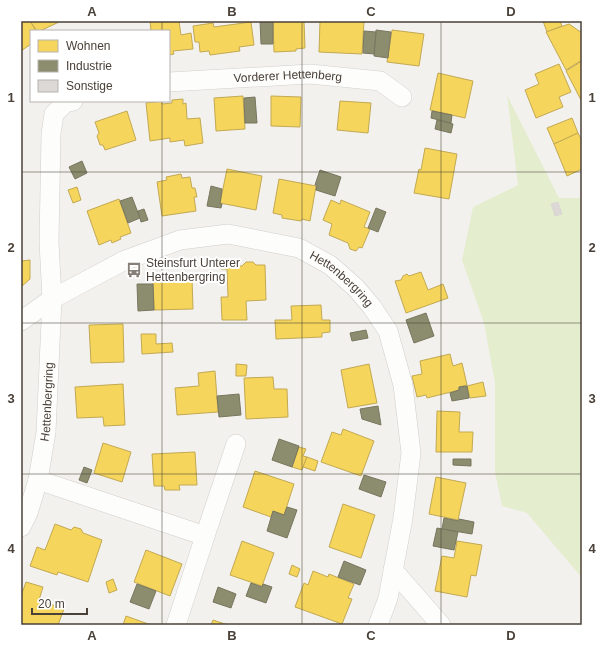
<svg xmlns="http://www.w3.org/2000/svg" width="603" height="646" font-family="Helvetica,sans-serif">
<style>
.green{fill:#e5edcf}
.homes{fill:#f6d55c;stroke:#c2a952}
.industry{fill:#8c8c6e;stroke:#78765e}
.building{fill:#dbd8d5;stroke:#dbd8d4}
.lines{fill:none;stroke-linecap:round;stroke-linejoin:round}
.minor-casing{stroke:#d1cfcb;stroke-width:20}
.minor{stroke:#fdfdfc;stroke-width:19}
.grid{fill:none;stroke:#4a4139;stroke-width:1;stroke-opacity:0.55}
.labels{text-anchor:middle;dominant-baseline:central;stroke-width:4;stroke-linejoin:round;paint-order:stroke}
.street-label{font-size:12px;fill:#4a4139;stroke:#fff}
.poi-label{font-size:12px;fill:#4a4139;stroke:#fff;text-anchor:start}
.neatline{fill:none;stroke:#4a4139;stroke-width:1.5}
.grid-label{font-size:13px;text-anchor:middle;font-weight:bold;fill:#4a4139}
</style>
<rect width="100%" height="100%" fill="#f3f1ee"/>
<path class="green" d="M507,95L559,198H582V578L527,513L502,506L495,472V383L484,323L462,260L473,207L518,185Z"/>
<g class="homes">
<path d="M22,21H30L36,31H31V44L21,51V22Z"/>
<path d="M30,21H59V22L40,31H37Z"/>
<path d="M150,21H179L181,35L191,33L193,49L173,51L174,54L169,55V31H151Z"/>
<path d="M273,21H304L305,48L296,49V51L274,52Z"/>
<path d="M320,21H364L362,54L319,52Z"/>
<path d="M543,21H560L562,26L547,32Z"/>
<path d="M251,22L254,45L239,47L240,51L210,55L209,51L200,52L199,42H195L193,26L213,23L214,27Z"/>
<path d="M569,24L582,33V60L566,70L546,32Z"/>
<path d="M392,30L424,34L419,66L387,62Z"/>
<path d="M582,61V102L566,71Z"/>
<path d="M559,64L571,92L559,97L563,107L536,118L525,90L539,84L535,74Z"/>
<path d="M438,73L473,81L465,118L430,110Z"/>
<path d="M243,96L245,129L216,131L214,98Z"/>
<path d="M271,96L301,97L300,127L271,126Z"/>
<path d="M183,99V104L186,103L187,119L200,118L203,143L185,146L184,140L170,142V138L150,141L146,103L162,101V104L172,103V100Z"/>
<path d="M340,101L371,103L368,133L337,130Z"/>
<path d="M127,111L136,140L105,150L103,145H100L97,136L99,133L95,122Z"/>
<path d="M572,118L578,133L554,144L547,128Z"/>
<path d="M578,133L582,141V169L567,176L554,144Z"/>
<path d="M425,148L457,154L449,199L414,193L419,169L421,170Z"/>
<path d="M227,169L262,176L256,210L220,203Z"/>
<path d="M181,174L182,178L190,177L192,188H195L197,197H194L196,211L162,216L157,182L167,180L166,177Z"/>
<path d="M279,179L316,186L310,221L302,219L301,221L282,218V215L273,213Z"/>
<path d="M77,187L81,200L73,203L68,190Z"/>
<path d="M119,199L131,233L120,237L121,239L112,243L111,240L99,245L87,211Z"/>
<path d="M331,200L340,204L341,200L370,212L364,227L370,229L362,248L359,247L356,251L350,249L348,243L329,235L332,224L323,220Z"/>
<path d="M30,260V279L21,287V261Z"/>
<path d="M220,260L229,261V266H242L246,262H253L256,265H265L266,300L246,301L247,320H222L221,297H228L227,269H221Z"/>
<path d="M421,272L428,290L443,284L448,298L406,313L395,281L401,280L403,276L407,274L409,276Z"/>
<path d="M192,278L193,309L154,310L153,279Z"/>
<path d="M321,305L322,320H330V332L322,333V337L276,339L275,320H292L291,306Z"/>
<path d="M123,324L124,362L91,363L89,325Z"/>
<path d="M141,334H156V344L172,343L173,352L142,354Z"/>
<path d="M450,354L453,366L462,363L467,385L459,387V390L427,398L426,395L417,397L412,376L422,374L420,361Z"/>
<path d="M236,364L247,365L246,376H236Z"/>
<path d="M369,364L377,403L348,408L341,370Z"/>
<path d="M215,371L218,412L177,415L175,388L199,386L198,373Z"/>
<path d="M273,377L274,389H287L288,417L246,419L244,378Z"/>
<path d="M483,382L486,396L470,398L467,386Z"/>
<path d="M123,384L125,425L104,426L103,417L77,418L75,387Z"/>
<path d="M437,411L460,412L459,432H473L472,452H436Z"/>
<path d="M343,429L374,441L361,476L321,462L332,432L341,435Z"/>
<path d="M103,443L131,452L122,482L94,473Z"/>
<path d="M299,447L306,449L303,456L307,457L302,470L292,467Z"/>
<path d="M195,452L197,485H179L180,490H165L164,486H154L152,454Z"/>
<path d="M307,457L318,461L315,471L303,467Z"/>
<path d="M255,471L294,484L284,515L273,511L271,517L243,507Z"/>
<path d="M436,477L466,483L458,520L429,514Z"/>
<path d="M343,504L375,515L361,558L329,547Z"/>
<path d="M55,524L71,530L74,527L81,529L83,533L102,540L88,582L58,572L57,575L30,566L37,547L45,550Z"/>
<path d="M242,541L274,553L262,586L230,575Z"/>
<path d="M457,541L482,545L476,576L471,575L467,597L435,591L442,556L454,558Z"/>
<path d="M146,550L182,564L170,596L134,582Z"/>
<path d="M292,565L300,569L297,577L289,574Z"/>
<path d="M313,571L328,577L329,574L354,584L348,598L352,599L342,624L295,607L304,583L308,585Z"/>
<path d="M113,579L117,590L109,593L106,582Z"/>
<path d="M26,582L43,587L39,600L64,609L58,625H25L21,623V596Z"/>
<path d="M126,616L151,625H123Z"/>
<path d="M213,620L228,625H211Z"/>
</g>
<g class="industry">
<path d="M260,21H273V44H261Z"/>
<path d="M376,30L391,32L388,58L374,56Z"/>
<path d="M364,31L376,32L374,54L363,53Z"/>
<path d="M255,97L257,123H245L244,98Z"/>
<path d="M432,111L452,115L451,123L431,118Z"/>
<path d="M437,120L453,124L451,133L435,129Z"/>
<path d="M82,161L87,173L75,179L69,167Z"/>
<path d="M320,170L341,177L335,196L316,190L317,185H315Z"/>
<path d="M211,186L222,189L220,204H222L221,208L207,206Z"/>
<path d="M132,197L140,218L128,223L120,201Z"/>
<path d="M376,208L386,212L378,232L368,228Z"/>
<path d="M144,209L148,220L141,222L138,211Z"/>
<path d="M137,284H153L154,310L138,311Z"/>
<path d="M426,313L434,336L414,343L406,320Z"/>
<path d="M366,330L368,338L352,341L350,333Z"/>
<path d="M467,386L469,398L452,401L450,393L459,390V387Z"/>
<path d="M239,394L241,415L219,417L217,396Z"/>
<path d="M378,406L381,425L362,419L360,409Z"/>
<path d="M279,439L299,446L292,467L272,460Z"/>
<path d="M453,459H471V466L453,465Z"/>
<path d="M84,467L92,470L87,483L79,480Z"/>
<path d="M364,475L386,482L381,497L359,489Z"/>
<path d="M287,507L297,510L287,538L267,531L273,511L284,515Z"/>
<path d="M444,518L459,521V519L474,522L472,534L442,529Z"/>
<path d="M437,528L458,532L454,550L433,546Z"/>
<path d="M344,561L366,570L360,585L338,577Z"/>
<path d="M251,583L262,587L263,584L272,587L266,603L246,596Z"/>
<path d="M137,584L156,591L149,609L130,602Z"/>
<path d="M218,587L236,594L231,608L213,602Z"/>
</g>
<path class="building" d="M558,202L562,214L555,216L551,204Z"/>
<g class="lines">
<defs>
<g id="minor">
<path id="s1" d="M169,82L310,74L380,81L402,97"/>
<path id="s2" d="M21,321L52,299L123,261L180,240L228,234L299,248L330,265L356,288L372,307L388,331L403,385L411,453L403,518L388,598L378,625"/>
<path d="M38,480L205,536L236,444"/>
<path id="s3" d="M21,527L28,513L38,480L46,432L52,299L49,242L51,134L54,114L65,103L73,101"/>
<path d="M393,570L441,625"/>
<path d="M176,625L205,536"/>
</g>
</defs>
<use href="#minor" class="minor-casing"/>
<use href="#minor" class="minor"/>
</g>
<path class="grid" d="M162,21V31M302,21V625M441,21V625M162,101V625M21,172H582M21,323H582M21,474H582"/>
<defs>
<symbol id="bus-bare" viewBox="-9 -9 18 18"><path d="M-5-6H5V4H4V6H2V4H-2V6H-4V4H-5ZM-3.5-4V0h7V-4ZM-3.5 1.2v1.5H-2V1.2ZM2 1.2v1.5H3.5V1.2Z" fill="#857f78" stroke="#fff" stroke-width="2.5" paint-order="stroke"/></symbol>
</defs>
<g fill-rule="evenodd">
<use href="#bus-bare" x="123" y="259" width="22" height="22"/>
</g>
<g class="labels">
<g class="street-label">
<text stroke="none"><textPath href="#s1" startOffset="119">Vorderer Hettenberg</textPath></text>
<text stroke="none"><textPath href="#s2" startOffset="353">Hettenbergring</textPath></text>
<text stroke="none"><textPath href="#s3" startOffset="129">Hettenbergring</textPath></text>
</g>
<g class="poi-label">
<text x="146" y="263">Steinsfurt Unterer<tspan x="146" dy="14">Hettenbergring</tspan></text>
</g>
</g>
<rect width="603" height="646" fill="none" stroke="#ffffff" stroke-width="44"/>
<rect x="30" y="30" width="140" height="72" fill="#ffffff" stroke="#b7b3b0"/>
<rect x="38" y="40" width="20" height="12" fill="#f6d55c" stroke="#b7b3b0"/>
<text x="66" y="50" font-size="12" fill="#4a4139">Wohnen</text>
<rect x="38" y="60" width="20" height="12" fill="#8c8c6e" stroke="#b7b3b0"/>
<text x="66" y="70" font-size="12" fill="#4a4139">Industrie</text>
<rect x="38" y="80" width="20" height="12" fill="#dbd8d5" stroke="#b7b3b0"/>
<text x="66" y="90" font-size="12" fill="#4a4139">Sonstige</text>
<path d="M32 608v6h55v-6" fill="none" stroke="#4a4139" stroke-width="2"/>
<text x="38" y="608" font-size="12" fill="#4a4139" stroke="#ffffff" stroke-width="3" paint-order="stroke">20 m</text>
<rect x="22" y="22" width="559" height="602" class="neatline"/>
<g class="grid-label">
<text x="92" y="16">A</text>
<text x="232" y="16">B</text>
<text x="371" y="16">C</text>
<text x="511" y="16">D</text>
<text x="11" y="102">1</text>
<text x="592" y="102">1</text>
<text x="11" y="252">2</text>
<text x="592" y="252">2</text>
<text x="11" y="403">3</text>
<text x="592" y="403">3</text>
<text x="11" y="553">4</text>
<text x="592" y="553">4</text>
<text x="92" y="640">A</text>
<text x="232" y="640">B</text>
<text x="371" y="640">C</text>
<text x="511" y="640">D</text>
</g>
</svg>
